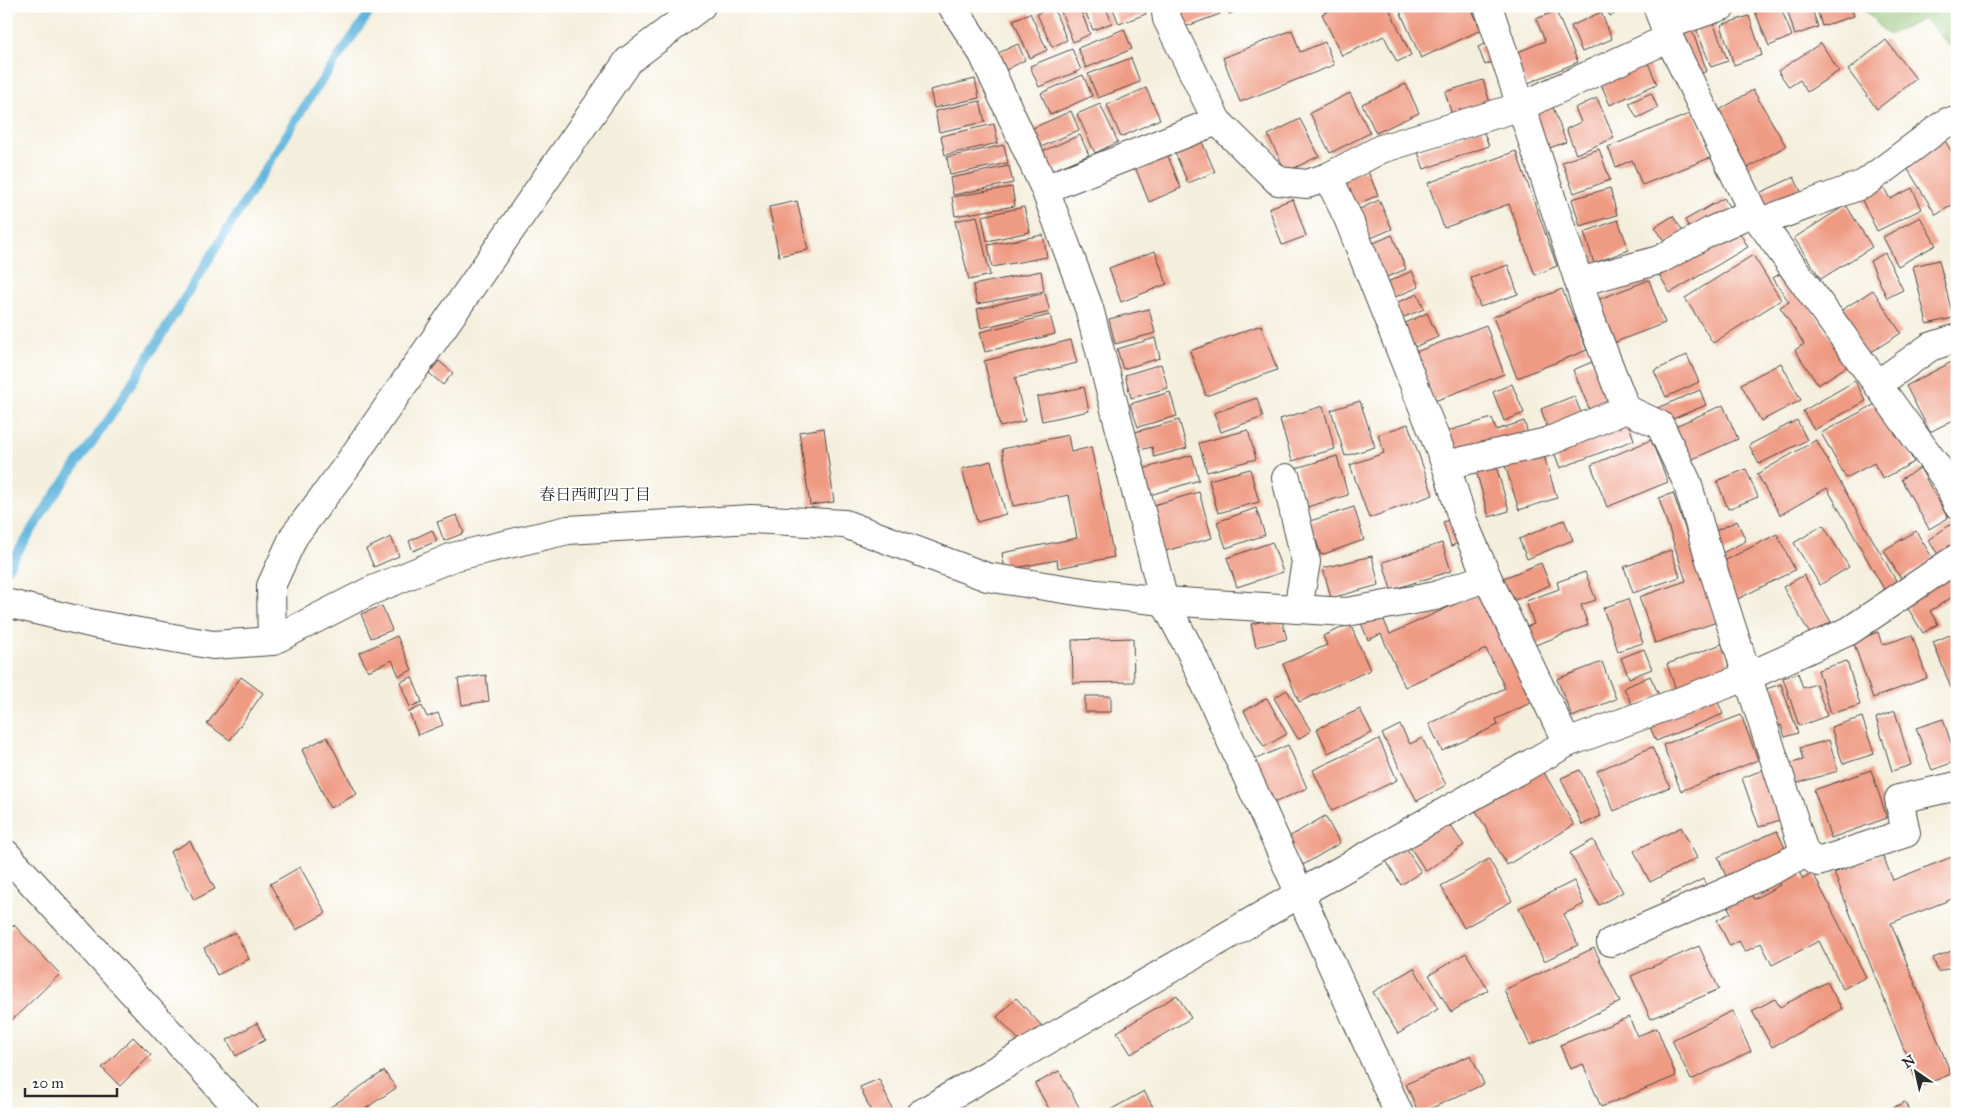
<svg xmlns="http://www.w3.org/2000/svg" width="1963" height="1120" font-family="'IM FELL Great Primer','Noto Serif JP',serif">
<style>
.green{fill:#90c374;stroke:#5e7750}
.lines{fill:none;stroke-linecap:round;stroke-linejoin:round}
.stream{stroke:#5fb5dc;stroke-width:9}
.building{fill:#ef9b84}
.minor-casing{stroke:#494846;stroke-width:30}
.minor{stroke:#fff;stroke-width:28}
.labels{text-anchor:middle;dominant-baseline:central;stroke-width:4;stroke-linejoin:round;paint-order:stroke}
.neighbourhood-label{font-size:16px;fill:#2b2b2b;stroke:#fff}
</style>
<rect width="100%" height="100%" fill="#fff"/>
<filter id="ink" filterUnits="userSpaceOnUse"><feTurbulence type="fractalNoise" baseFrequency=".02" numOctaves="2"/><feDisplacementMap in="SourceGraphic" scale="10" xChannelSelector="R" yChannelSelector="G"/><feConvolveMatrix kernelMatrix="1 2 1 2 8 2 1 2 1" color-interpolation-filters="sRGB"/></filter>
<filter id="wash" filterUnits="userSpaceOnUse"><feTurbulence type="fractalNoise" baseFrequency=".0096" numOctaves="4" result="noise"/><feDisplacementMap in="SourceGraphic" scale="20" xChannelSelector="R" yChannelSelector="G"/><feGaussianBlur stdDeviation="1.12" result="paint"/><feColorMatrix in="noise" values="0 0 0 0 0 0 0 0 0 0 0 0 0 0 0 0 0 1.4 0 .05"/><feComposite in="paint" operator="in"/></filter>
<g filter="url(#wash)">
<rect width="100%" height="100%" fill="#f4efdd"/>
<path class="green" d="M1861,6H1957V54L1925,19L1888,35Z"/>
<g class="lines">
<path class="stream" d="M6,571L51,500L111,416L311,96L374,6"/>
</g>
<g id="blocks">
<g class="building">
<path d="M1067,6H1079L1090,34L1073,42L1060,9Z"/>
<path d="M1083,6H1105L1112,23L1093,30Z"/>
<path d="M1112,6H1143L1146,14L1119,24Z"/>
<path d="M1196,6H1217L1220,14L1182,28L1176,14Z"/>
<path d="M1227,6H1250L1229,14Z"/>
<path d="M1339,6H1388L1411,55L1397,62L1384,36L1342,56L1322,14Z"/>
<path d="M1405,6H1470L1481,30L1421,58L1399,9Z"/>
<path d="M1606,6H1631L1610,16Z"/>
<path d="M1759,6H1780L1792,36L1769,46L1754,9Z"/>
<path d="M1786,6H1811L1818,27L1795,35Z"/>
<path d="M1816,6H1851L1854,16L1822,26Z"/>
<path d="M1053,7L1067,40L1052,47L1037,14Z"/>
<path d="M1556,11L1578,62L1526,84L1513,54L1545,41L1536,19Z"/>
<path d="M1601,12L1612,39L1582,52L1571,26Z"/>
<path d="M1030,13L1047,50L1030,58L1013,20Z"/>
<path d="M1749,16L1762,55L1734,65L1721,25Z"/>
<path d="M1713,22L1728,61L1711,67L1696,28Z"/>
<path d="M1691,28L1707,71L1692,77L1676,34Z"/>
<path d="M1124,29L1132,49L1086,68L1078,48Z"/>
<path d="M1292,30L1300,52L1325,42L1334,65L1240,102L1223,58Z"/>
<path d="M1886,40L1916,79L1877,109L1848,70Z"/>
<path d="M1491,41L1498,60L1485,65L1478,47Z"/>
<path d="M1821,43L1839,71L1807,92L1800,80L1789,87L1778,71Z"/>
<path d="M1018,44L1025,60L1004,71L996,54Z"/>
<path d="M1072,49L1081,70L1039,87L1030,66Z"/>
<path d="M1645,56L1657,84L1610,105L1598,77Z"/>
<path d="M1131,58L1140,82L1098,98L1088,74Z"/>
<path d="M1083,75L1092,96L1050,115L1041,93Z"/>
<path d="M975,79L979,98L934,108L930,90Z"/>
<path d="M1483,80L1491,106L1453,118L1445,92Z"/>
<path d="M1406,84L1419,113L1376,133L1362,104Z"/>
<path d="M1146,88L1160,119L1121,137L1107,105Z"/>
<path d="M1753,90L1786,146L1746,169L1713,114Z"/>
<path d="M1350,93L1370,133L1330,153L1310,113Z"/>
<path d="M1651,93L1658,108L1637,118L1629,103Z"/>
<path d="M1597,98L1614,138L1576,154L1566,129L1581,122L1575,108Z"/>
<path d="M980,101L985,122L939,132L935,111Z"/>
<path d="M1551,102L1566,142L1544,150L1529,109Z"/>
<path d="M1100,104L1118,142L1095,153L1077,114Z"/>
<path d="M1071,111L1079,130L1041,147L1033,128Z"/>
<path d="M1694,112L1712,157L1642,185L1632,160L1616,167L1608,147Z"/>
<path d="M1300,119L1319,156L1286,172L1268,135Z"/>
<path d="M994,124L998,143L945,155L941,136Z"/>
<path d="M1482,128L1489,146L1424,169L1418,152Z"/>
<path d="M1080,135L1089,155L1051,171L1043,151Z"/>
<path d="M1944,139L1953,154L1957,152V202L1936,215L1904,163Z"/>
<path d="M1202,142L1215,172L1188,183L1175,153Z"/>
<path d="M1004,145L1008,163L950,175L947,157Z"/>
<path d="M1599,149L1610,180L1574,193L1562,162Z"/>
<path d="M1516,151L1557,266L1535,275L1509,204L1444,228L1428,183Z"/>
<path d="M1167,154L1181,188L1149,202L1135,167Z"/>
<path d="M1009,166L1013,183L953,195L950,178Z"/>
<path d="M1367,169L1378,195L1352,207L1340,180Z"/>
<path d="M1794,177L1803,196L1763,215L1753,196Z"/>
<path d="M1882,184L1890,199L1912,188L1922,209L1877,231L1860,196Z"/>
<path d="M1012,187L1015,206L955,216L952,197Z"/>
<path d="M1610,188L1617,215L1580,226L1572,199Z"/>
<path d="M1724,198L1732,212L1692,233L1685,220Z"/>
<path d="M1293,199L1306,236L1282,245L1269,208Z"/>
<path d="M1379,200L1392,229L1364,241L1351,213Z"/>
<path d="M797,201L808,250L779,256L769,207Z"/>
<path d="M1846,205L1872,247L1821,279L1794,238Z"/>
<path d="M1024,207L1030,232L987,241L982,216Z"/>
<path d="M977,216L990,275L969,280L955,221Z"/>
<path d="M1673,216L1684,233L1666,244L1655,227Z"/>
<path d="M1920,217L1936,245L1898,266L1883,237Z"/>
<path d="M1618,220L1629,250L1594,263L1584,232Z"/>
<path d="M1735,225L1748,247L1670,293L1657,271Z"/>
<path d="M1043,235L1047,257L992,267L988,245Z"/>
<path d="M1392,235L1406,269L1380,280L1367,246Z"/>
<path d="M1155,251L1167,284L1121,302L1109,268Z"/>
<path d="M1885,253L1903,290L1887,298L1870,261Z"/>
<path d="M1753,255L1781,300L1713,343L1685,298Z"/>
<path d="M1939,260L1953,318L1927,324L1913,266Z"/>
<path d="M1508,265L1518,294L1480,307L1471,278Z"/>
<path d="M1786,270L1849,365L1818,385L1795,350L1804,344L1780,307L1789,302L1773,278Z"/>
<path d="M1041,271L1044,291L977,304L973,285Z"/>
<path d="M1412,271L1419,287L1388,300L1381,285Z"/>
<path d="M1957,277V301H1956L1951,279Z"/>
<path d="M1649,280L1665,323L1608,345L1592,302Z"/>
<path d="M1562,289L1587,350L1517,378L1493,317Z"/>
<path d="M1873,290L1901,333L1865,356L1837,313Z"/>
<path d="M1045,293L1050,312L981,328L977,309Z"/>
<path d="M1418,294L1424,309L1394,321L1388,306Z"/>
<path d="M1149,309L1155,333L1115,344L1109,319Z"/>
<path d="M1427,313L1438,337L1410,349L1399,326Z"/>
<path d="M1050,315L1055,334L985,352L980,332Z"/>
<path d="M1261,325L1277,370L1206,396L1190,351Z"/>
<path d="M1486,325L1504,374L1432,402L1413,353Z"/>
<path d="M1155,338L1160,358L1123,369L1117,349Z"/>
<path d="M1071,340L1077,363L1015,378L1025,421L1000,427L984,361Z"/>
<path d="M1687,355L1699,382L1666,397L1654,371Z"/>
<path d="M1957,359V418L1930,432L1906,386Z"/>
<path d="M439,361L453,373L443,385L429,373Z"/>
<path d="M1592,362L1611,404L1591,413L1573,370Z"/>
<path d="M1781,363L1801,400L1761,421L1741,384Z"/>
<path d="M1161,364L1168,388L1131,398L1125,375Z"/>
<path d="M1855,381L1866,401L1814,430L1803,411Z"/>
<path d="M1512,384L1524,413L1504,421L1493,392Z"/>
<path d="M1084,387L1089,411L1042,421L1037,397Z"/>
<path d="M1700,390L1706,405L1663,423L1657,408Z"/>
<path d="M1170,392L1177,416L1138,427L1130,404Z"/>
<path d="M1574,396L1583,417L1548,430L1541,409Z"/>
<path d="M1257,398L1263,417L1221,432L1214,413Z"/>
<path d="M1360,401L1375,447L1345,456L1331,410Z"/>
<path d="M1881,401L1914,462L1883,479L1874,463L1846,478L1821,433Z"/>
<path d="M1723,405L1738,439L1686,462L1671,428Z"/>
<path d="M1323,406L1335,449L1292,461L1280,419Z"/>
<path d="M1492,418L1496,430L1524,421L1529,437L1452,460L1444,432Z"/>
<path d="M1627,419L1634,440L1560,468L1552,447Z"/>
<path d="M1179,420L1187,448L1154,457L1152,447L1140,450L1135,432Z"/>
<path d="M1797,420L1807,440L1759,464L1749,445Z"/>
<path d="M1408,424L1433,495L1369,518L1350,465L1384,453L1378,435Z"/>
<path d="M824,428L834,502L810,505L799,432Z"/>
<path d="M1248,430L1256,459L1207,472L1199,443Z"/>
<path d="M1068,435L1071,452L1091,447L1114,557L1058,568L1057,560L1005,570L1002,553L1077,538L1069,495L1013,506L1002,449Z"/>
<path d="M1651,440L1668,482L1607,507L1591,465Z"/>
<path d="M1816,440L1898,584L1885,591L1827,488L1780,515L1757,474Z"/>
<path d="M1543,453L1557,498L1519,510L1505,465Z"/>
<path d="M1192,455L1199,480L1147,496L1139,470Z"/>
<path d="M1337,456L1348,495L1307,507L1296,468Z"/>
<path d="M991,461L1006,514L977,522L962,469Z"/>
<path d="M1495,462L1509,511L1489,517L1475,467Z"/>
<path d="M1920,468L1948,518L1929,529L1901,479Z"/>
<path d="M1250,469L1259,502L1218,513L1209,480Z"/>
<path d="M1746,469L1758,497L1728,509L1717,481Z"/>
<path d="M1199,492L1212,538L1162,552L1150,506Z"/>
<path d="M1673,493L1717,622L1655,643L1639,597L1686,581L1659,498Z"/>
<path d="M1354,507L1364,540L1321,555L1310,521Z"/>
<path d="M1256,508L1265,535L1226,548L1217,522Z"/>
<path d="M457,515L464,533L444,541L437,522Z"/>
<path d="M1454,518L1462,542L1451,546L1443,522Z"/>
<path d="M1564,520L1573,540L1527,559L1519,539Z"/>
<path d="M1737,521L1746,541L1716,556L1706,535Z"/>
<path d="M1951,524L1957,533V545L1940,557L1928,540Z"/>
<path d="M1823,525L1849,567L1820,585L1794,543Z"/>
<path d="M432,530L437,541L413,551L409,541Z"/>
<path d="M1916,531L1933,559L1901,579L1884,550Z"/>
<path d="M1777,534L1795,570L1736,600L1718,564Z"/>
<path d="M391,537L399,556L374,567L366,549Z"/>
<path d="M1272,542L1283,572L1237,587L1227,558Z"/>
<path d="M1442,543L1451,571L1391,590L1383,562Z"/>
<path d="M1671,550L1680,577L1633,593L1624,567Z"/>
<path d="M1372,556L1379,585L1331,598L1323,568Z"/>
<path d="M1541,563L1550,585L1508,603L1499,580Z"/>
<path d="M1952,571L1957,580V594L1930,611L1938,624L1923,633L1904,602Z"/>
<path d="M1585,572L1596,600L1581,605L1588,625L1533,646L1526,627L1534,624L1526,601L1559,589L1557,582Z"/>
<path d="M1804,575L1831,622L1810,634L1783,587Z"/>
<path d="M1488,589L1539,699L1496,719L1498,725L1442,751L1429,724L1505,688L1486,649L1405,687L1381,634L1368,640L1361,623L1381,614L1390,634Z"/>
<path d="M1628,599L1643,643L1618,651L1603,608Z"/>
<path d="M382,606L392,630L371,638L361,614Z"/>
<path d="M1281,617L1287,639L1256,647L1251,624Z"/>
<path d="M1350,624L1370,670L1299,702L1283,664L1327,645L1323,636Z"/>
<path d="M1878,632L1882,645L1912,635L1927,678L1873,698L1853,641Z"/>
<path d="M1957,632V686L1951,688L1933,642Z"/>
<path d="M397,636L412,670L399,676L392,660L368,671L359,653Z"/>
<path d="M1133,638L1134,682L1073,683L1072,640Z"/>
<path d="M1722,644L1731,670L1676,690L1667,664Z"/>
<path d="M1644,649L1652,669L1629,678L1621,658Z"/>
<path d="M1847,661L1860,705L1831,714L1818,670Z"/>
<path d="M1602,662L1616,699L1572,717L1557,679Z"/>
<path d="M1798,673L1803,688L1816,684L1827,716L1799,726L1783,678Z"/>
<path d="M486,675L489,701L462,705L458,679Z"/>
<path d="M1650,676L1659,695L1633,707L1624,688Z"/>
<path d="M241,677L263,693L230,740L207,724Z"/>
<path d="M412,677L422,702L410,707L400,682Z"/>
<path d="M1781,684L1798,733L1785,737L1781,725L1773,728L1760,691Z"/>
<path d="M1287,690L1311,731L1298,739L1274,698Z"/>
<path d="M1715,695L1723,714L1656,741L1648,722Z"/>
<rect x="1085" y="696" width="26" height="16"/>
<path d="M1267,698L1287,734L1264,747L1244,711Z"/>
<path d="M422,706L427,717L438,713L443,725L418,735L409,712Z"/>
<path d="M1360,709L1372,733L1328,753L1317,729Z"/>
<path d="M1895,711L1911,765L1892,771L1876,718Z"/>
<path d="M1741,715L1758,760L1681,791L1663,745Z"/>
<path d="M1862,717L1874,754L1843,764L1831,727Z"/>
<path d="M1943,719L1957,761L1932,770L1916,728Z"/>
<path d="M1400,725L1410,744L1422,738L1446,785L1417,801L1382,734Z"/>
<path d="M327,737L357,794L330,808L302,750Z"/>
<path d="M1379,739L1397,780L1332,811L1313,770Z"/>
<path d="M1829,740L1838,771L1794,784L1788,764L1803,760L1800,748Z"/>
<path d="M1288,745L1307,788L1269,805L1249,762Z"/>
<path d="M1652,747L1670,787L1614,811L1597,771Z"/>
<path d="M1542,769L1574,825L1507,865L1475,809Z"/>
<path d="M1580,770L1601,816L1582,825L1561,778Z"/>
<path d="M1763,770L1780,820L1759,827L1742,778Z"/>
<path d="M1871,770L1887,818L1831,838L1814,790Z"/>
<path d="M1325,816L1340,843L1303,865L1287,838Z"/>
<path d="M1445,818L1464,845L1426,871L1407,843Z"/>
<path d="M1681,827L1697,858L1650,882L1634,851Z"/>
<path d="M1777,831L1788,854L1727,879L1718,857Z"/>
<path d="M1593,840L1623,892L1599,905L1570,853Z"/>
<path d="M190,841L215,889L194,900L170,852Z"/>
<path d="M1405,847L1421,872L1401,885L1385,859Z"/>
<path d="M1882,854L1893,880L1957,855V897L1891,923L1951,1074L1919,1087L1834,873Z"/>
<path d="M1489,859L1512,901L1464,928L1441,886Z"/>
<path d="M1796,866L1803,879L1813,873L1866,977L1843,989L1819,941L1772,965L1761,943L1745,952L1739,941L1730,946L1717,920L1731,913L1724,899L1747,887L1754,899L1780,885L1775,877Z"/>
<path d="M300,867L326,913L296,930L270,884Z"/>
<path d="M1703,879L1710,892L1668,914L1661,900Z"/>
<path d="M1574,881L1584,904L1564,914L1578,945L1544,961L1519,908Z"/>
<path d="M14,925L60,974L11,1021L6,1016V933Z"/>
<path d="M235,932L249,959L217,975L204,948Z"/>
<path d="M1699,946L1719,989L1651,1019L1631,976Z"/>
<path d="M1594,948L1620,1002L1530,1045L1504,990Z"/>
<path d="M1957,949V965L1938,972L1933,958Z"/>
<path d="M1466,953L1488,990L1451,1012L1429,975Z"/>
<path d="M1414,968L1438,1009L1398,1034L1373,992Z"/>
<path d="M1827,982L1842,1009L1772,1047L1752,1011L1775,999L1780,1007Z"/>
<path d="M1177,995L1191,1018L1131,1054L1117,1032Z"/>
<path d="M1016,998L1042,1026L1023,1044L997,1017Z"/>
<path d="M1732,1011L1751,1051L1691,1080L1672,1040Z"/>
<path d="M1629,1017L1637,1036L1657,1028L1676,1076L1601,1107L1583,1064L1570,1069L1560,1045Z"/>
<path d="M257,1023L265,1040L236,1056L227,1040Z"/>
<path d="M133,1037L151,1055L120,1086L102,1068Z"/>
<path d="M1471,1055L1484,1084L1419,1114L1406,1084Z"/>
<path d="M384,1071L396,1088L366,1108L369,1114H320Z"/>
<path d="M1059,1071L1083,1114H1052L1035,1084Z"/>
<path d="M879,1079L894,1113L893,1114H872L860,1087Z"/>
<path d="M1144,1091L1157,1114H1103Z"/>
<path d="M1905,1102L1910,1114H1890L1888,1110Z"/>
</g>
</g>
</g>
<g filter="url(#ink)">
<use href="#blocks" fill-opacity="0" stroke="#494846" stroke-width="1"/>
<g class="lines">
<defs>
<g id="minor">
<path d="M952,6L983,54L1045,189L1089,308L1164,601L1191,652L1399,1114"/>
<path d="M1165,6L1167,19L1217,121L1278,181L1307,184L1328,177L1348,218L1446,465L1463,521L1487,577L1567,743"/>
<path d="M1488,6L1579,282L1659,260L1713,230L1753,212"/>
<path d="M1657,6L1669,38L1753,212L1948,482L1957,504"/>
<path d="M1664,26L1722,6"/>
<path d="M1328,177L1381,149L1522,106L1669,38"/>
<path d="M1045,189L1217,121"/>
<path d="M1761,222L1864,184L1947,122H1957"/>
<path d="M1579,282L1591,320L1626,409L1660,425L1687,482L1710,560L1805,854"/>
<path d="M1878,384L1930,347L1957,338"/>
<path d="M1446,465L1547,442L1626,409"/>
<path d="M1286,478L1306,562L1298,609"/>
<path d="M6,603L94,624L213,645L272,641L368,592L453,557L568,530L751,519L845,524L987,577L1096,594L1164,601L1347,612L1435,596L1487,577"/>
<path d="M272,641L271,586L294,536L346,467L628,61L701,6"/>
<path d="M6,854L244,1114"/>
<path d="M1611,942L1728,891L1805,854L1818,862L1906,833L1899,799L1957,786"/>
<path d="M920,1114L1299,894L1567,743L1749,676L1849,631L1957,558"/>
</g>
</defs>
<use href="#minor" class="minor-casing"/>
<use href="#minor" class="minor"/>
</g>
</g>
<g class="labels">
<g class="neighbourhood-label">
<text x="595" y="494">春日西町四丁目</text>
</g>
</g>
<rect width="1963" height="1120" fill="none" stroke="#fff" stroke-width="25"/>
<g transform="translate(1916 1072) rotate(326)" stroke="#ffffff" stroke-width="4" paint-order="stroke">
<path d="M0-4L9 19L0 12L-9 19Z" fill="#2b2b2b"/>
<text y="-8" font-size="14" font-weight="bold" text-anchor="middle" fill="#2b2b2b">N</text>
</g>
<path d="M25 1088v8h92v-8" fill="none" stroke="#2b2b2b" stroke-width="2.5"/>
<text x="32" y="1088" font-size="15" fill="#2b2b2b" stroke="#ffffff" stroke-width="4" paint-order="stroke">20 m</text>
</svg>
